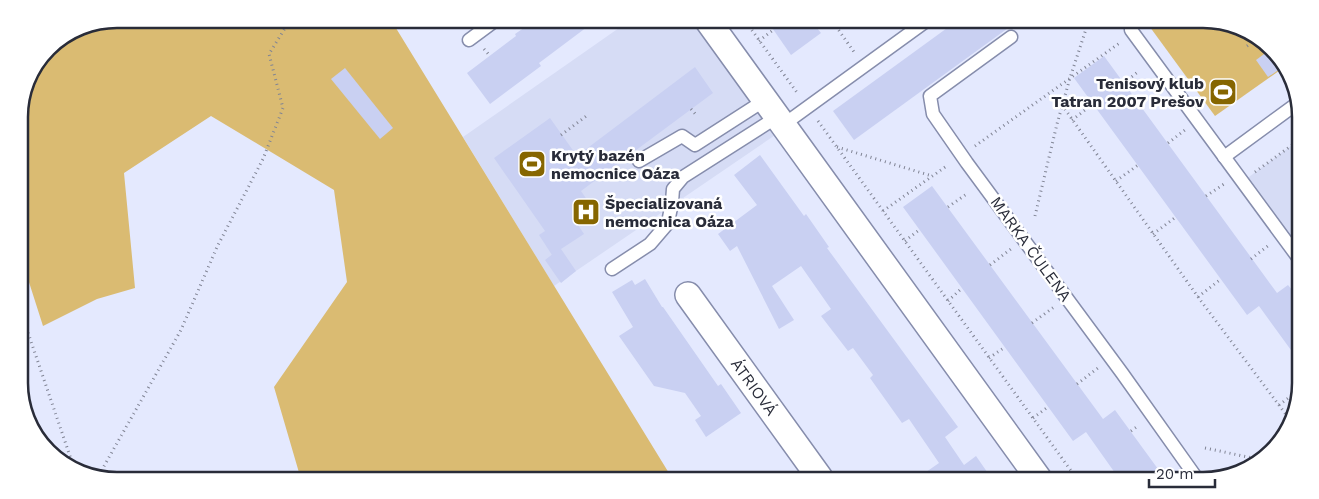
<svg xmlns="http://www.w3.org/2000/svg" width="1319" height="499" font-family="'Work Sans',sans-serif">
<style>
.built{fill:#d6dcf5}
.green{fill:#dabb72}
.building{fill:#c9d0f2}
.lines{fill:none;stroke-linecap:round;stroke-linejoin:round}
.service-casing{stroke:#868dac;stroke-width:15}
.minor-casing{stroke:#868dac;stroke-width:28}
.path{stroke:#808494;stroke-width:3;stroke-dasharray:1 4;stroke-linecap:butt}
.service{stroke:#fff;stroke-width:12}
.minor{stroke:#fff;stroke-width:25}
.labels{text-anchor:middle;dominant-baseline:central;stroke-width:5;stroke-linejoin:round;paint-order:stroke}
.poi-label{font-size:16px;font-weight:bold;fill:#292c39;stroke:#fff;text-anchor:start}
.street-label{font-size:16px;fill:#292c39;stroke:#fff}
.rim{fill:none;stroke:#292c39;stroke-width:2.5}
</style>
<rect width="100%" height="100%" fill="#e4e9fe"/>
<g class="built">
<path d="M629,21H706L784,129L554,286L463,137Z"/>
<path d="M1299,140L1297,256L1242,182Z"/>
</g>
<g class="green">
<path d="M116,19L391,20L672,478L300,476L274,387L347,282L334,190L211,116L124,173L135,288L97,299L43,326L20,254L19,110L29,73L52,43L79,26Z"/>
<path d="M1147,23L1234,24L1276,52L1283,68L1215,116Z"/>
</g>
<g class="building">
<path d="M534,21H595L539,63L541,66L490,104L467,73L516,36L515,34Z"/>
<path d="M768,22H812L821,33L791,55Z"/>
<path d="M954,23H1015L854,140L833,111Z"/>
<path d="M1271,49L1276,52L1283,67L1268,77L1256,60Z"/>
<path d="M1104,56L1277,293L1288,285L1297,296L1296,357L1259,306L1247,315L1074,78Z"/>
<path d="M695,67L713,93L581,191L596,213L578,225L584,234L561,249L576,271L561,283L545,260L554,253L552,255L539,235L545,231L494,158L550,118L577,156Z"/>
<path d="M345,68L393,128L380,139L331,79Z"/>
<path d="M760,155L804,216L806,214L829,247L827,248L958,427L945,437L964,465L976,456L992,479H916L939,463L909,419L902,423L870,378L873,375L853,348L848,351L821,316L831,309L801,266L772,286L794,320L779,329L737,246L730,251L718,234L757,205L734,175Z"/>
<path d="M932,186L1103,419L1115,410L1166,480H1120L1086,432L1073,441L903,207Z"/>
<path d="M645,279L662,307H663L718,386L721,384L741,413L706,437L695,420L701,416L685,393L654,386L619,336L633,327L612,292L632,280L635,285Z"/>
</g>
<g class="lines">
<defs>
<g id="service">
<path d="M1131,30L1297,256"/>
<path d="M1011,37L930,96L933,114L967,163L1122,373L1198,480"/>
<path d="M469,40L496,20"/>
<path d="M783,125L925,22"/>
<path d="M1224,157L1299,102"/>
<path d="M639,161L682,136L695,145L765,100"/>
<path d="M612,269L650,244L668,223L672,202L673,189L683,177L777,117"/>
</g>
<g id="minor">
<path d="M708,21L1039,479"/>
<path d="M688,295L820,478"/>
</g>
</defs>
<use href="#service" class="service-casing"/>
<use href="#minor" class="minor-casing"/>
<g class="path">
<path d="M746,22L798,94"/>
<path d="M833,22L854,52"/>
<path d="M759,41L773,30"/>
<path d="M1247,46L1257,39"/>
<path d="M484,49L490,56"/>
<path d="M1124,83L1139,71"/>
<path d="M1062,105L1198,297L1290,420"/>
<path d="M691,109L697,116"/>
<path d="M1072,120L1093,104"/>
<path d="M818,121L1077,479"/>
<path d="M561,135L589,114"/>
<path d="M1168,143L1185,130"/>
<path d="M975,146L1121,42"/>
<path d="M837,147L932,176"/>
<path d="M1255,172L1299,140"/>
<path d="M1116,181L1138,165"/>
<path d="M1206,196L1224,184"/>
<path d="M948,207L968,193"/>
<path d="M883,211L948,165"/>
<path d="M1035,216L1057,124L1070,78L1088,23"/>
<path d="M1153,234L1176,217"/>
<path d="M905,241L919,230"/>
<path d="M1251,259L1269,245"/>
<path d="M990,265L1011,249"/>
<path d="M1198,297L1221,279"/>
<path d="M948,301L962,288"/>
<path d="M20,309L74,468"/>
<path d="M1032,323L1054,307"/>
<path d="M989,358L1005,347"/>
<path d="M1077,384L1098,368"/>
<path d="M1279,405L1295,393"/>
<path d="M1033,418L1048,407"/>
<path d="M1131,431L1138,426"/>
<path d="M1205,448L1262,460"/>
<path d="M99,475L181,330L217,247L263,159L283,108L269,54L290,20"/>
</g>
<use href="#service" class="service"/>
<use href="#minor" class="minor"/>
</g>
<defs>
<symbol id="stadium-square" viewBox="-11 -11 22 22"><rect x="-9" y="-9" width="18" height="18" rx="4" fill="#866600" stroke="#fff"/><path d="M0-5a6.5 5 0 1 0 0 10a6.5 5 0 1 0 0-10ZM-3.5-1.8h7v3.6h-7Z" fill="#fff"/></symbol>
<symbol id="hospital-square" viewBox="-11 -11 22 22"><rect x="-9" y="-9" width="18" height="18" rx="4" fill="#866600" stroke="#fff"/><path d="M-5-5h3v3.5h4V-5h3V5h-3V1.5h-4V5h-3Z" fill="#fff"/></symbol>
</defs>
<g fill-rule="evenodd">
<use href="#stadium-square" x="1207" y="76" width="32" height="32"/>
<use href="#stadium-square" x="516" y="148" width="32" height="32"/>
<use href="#hospital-square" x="570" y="196" width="32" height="32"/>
</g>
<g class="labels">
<g class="poi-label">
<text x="1204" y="83" text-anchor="end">Tenisový klub<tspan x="1204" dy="18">Tatran 2007 Prešov</tspan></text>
<text x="551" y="155">Krytý bazén<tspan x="551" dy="18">nemocnice Oáza</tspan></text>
<text x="605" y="203">Špecializovaná<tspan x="605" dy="18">nemocnica Oáza</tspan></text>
</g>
<g class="street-label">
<text transform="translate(1031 249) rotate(54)">MARKA ČULENA</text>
<text transform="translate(754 387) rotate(54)">ÁTRIOVÁ</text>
</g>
</g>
<path d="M0 0H1319V499H0ZM117 28H1203A89 89 0 0 1 1292 117V383A89 89 0 0 1 1203 472H117A89 89 0 0 1 28 383V117A89 89 0 0 1 117 28Z" fill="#fff" fill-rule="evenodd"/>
<path class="rim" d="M117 28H1203A89 89 0 0 1 1292 117V383A89 89 0 0 1 1203 472H117A89 89 0 0 1 28 383V117A89 89 0 0 1 117 28Z"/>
<path d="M1149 479v8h66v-8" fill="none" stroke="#292c39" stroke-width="2.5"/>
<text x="1156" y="479" font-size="15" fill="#292c39" stroke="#ffffff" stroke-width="4" paint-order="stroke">20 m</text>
</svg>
